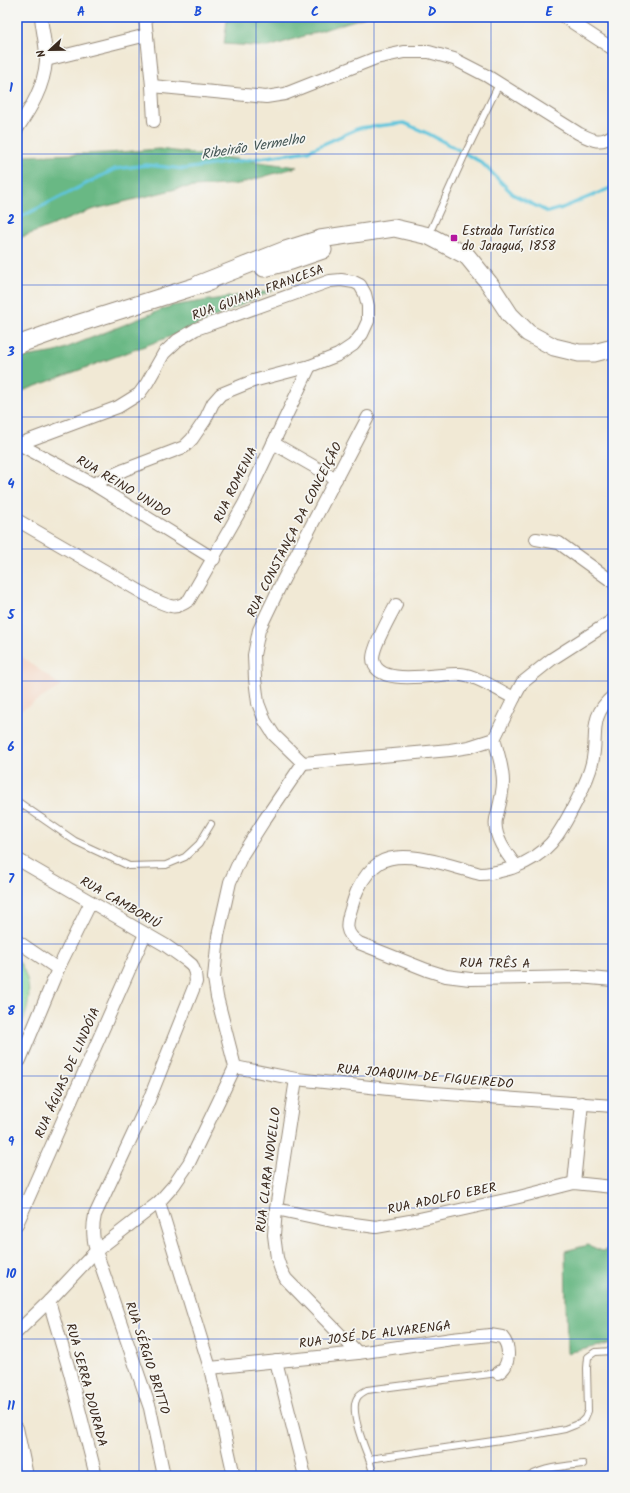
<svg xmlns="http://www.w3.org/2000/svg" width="630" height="1493" font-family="Kalam,sans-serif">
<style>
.built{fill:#f4d3c0}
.green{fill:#82d89c;stroke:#5e815d}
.forest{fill:#69b884;stroke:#527151}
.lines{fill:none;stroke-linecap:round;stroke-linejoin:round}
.stream{stroke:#5fc5dc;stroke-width:3.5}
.service-casing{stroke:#968a7a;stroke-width:8}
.minor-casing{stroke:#968a7a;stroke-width:14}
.secondary-casing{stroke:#968a7a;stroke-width:19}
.service{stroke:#fff;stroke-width:6}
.minor{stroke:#fff;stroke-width:12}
.secondary{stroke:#fff;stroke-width:17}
.grid{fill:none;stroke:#1d4ed8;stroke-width:1;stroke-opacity:0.55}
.poi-dot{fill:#b5179e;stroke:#f6f6f2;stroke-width:1.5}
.labels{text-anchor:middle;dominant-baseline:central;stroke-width:3.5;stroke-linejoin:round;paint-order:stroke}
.poi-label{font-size:13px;fill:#3b2a1e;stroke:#f6f6f2;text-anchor:start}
.street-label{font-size:13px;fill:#3b2a1e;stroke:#f6f6f2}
.water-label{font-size:14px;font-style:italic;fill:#465857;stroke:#f6f6f2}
.neatline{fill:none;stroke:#1d4ed8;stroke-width:1.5}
.grid-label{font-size:13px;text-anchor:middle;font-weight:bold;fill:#1d4ed8}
</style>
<rect width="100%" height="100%" fill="#f6f6f2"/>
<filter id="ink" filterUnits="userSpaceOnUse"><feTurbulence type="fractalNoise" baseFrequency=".025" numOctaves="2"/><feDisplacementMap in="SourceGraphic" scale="8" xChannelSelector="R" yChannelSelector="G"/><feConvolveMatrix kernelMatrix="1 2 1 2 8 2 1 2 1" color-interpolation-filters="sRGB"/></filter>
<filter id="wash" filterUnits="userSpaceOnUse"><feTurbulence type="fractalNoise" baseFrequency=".012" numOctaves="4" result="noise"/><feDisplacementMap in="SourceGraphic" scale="16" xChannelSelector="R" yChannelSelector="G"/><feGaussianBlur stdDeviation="0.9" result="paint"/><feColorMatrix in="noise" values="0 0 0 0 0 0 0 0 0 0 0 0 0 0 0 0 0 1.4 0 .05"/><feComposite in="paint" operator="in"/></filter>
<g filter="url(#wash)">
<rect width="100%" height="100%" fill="#f1e9d5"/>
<path class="built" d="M17,653L61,686L17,713Z"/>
<path class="green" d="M17,959C31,977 32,1000 23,1021C21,1025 20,1029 17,1032Z"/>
<g class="forest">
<path d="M239,17H365L269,47L224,44L227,19Z"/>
<path d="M159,149L297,167L238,184L180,188L91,210L17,239V164L23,156L107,153Z"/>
<path d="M274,290L180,333L17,393V359L18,358L56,352L171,306Z"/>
<path d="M588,1245L602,1251L613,1248V1343L567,1353L565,1251Z"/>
</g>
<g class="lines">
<path class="stream" d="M17,219L115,169L147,165L184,169L308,151L359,128L404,123L429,134L481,162L514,195L548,212L562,208L613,187"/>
</g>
</g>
<g filter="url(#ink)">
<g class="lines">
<defs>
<g id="service">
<path d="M429,234L465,154L499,84"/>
<path d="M17,801L75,841L129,866L166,865L185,857L199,844L211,824"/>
<path d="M369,1459C364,1446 349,1411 357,1398C359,1394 363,1392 367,1390L498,1373"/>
<path d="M374,1476L369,1459L528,1436L565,1429L575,1425L581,1422L585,1418L588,1411L587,1368L588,1357L595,1352L613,1351"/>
<path d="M530,1476C546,1467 565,1466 583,1464"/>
</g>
<g id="minor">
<path d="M145,17L152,86L154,121"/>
<path d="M564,17L613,49"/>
<path d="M46,60L147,35"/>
<path d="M152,86L266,97L285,94L376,58L404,52H429L454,59L487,76L578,133C592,140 600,145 613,135"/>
<path d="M17,129C31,108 44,87 46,61C47,49 42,29 41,17"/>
<path d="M17,443L93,484L214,559"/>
<path d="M273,443L336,479"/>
<path d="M19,444L118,407L139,394L147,383L164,353L178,340L196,329L330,281L341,280L354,282L360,285L365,294L368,306V321L362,334L353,345L338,355L310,366L253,381L221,394L213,403L205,420L192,439L184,447L124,470L93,484"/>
<path d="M17,520L155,600C170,607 176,610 189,600L244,504L310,366"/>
<path d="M536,539L559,543L613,582"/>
<path d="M396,605C390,616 373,647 373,658C374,690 442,672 461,674C475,675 500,691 514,698"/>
<path d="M613,696C587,718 599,735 592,763C589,777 582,790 576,802C559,835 549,855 512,868C501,871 491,874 480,874C454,867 403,847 379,863C370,869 363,879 358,889C355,895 353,902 351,909C346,924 344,933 359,943L427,970L446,976L470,979L578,977L613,980"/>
<path d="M303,763L274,735L265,721L258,703L255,679L254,655L259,630L282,582L368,417"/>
<path d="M303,763L450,750L469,747L494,739"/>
<path d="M17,859L165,945L186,960L192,965L195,973L196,982L149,1100L95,1215C92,1229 93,1238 96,1251L150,1408L164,1476"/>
<path d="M516,866C506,853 493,836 496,819C499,807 503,794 503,782C503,767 498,753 494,739L514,698L522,683L552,659L613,620"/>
<path d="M17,941L58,969L20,1060H17"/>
<path d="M58,969L91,902"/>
<path d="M235,1067L296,1079L407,1091L613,1106"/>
<path d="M296,1079L276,1209L274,1235L277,1258L281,1270L286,1279L358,1353"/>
<path d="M574,1183L582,1103"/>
<path d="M276,1209L332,1221L376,1227L410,1221L519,1197L574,1183L613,1187"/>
<path d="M17,1224L145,934"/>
<path d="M49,1301L70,1373L96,1476"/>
<path d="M17,1332L49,1301L96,1251L159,1202"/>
<path d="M276,1361L305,1476"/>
<path d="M210,1368L358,1353L452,1339L490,1335L502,1337C511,1347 510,1367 498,1373"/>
<path d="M17,1428L27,1476"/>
<path d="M234,1476L210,1368L159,1202L174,1185L189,1163L235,1067L217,997L214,978L218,936L230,882L242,855L265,819L303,763"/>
</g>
<g id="secondary">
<path d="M264,268L291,261L323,250"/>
<path d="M199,284L285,250L320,239L394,228L429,236L467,256L489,283L510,315L528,333L554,347L579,353H594L613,348"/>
<path d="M17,345L70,326L209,282"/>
</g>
</defs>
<use href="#service" class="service-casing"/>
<use href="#minor" class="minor-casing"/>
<use href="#secondary" class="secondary-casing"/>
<use href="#service" class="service"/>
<use href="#minor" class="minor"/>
<use href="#secondary" class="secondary"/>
</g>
</g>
<path class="grid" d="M139,17V1476M256,17V1476M374,17V1476M491,17V1476M17,154H613M17,285H613M17,417H613M17,549H613M17,681H613M17,812H613M17,944H613M17,1076H613M17,1208H613M17,1339H613"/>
<rect class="poi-dot" x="450" y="234" width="8" height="8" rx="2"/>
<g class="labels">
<g class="poi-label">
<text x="462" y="231">Estrada Turística<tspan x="462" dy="15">do Jaraguá, 1858</tspan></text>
</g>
<g class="street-label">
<text transform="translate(258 293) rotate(-20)">RUA GUIANA FRANCESA</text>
<text transform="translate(236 485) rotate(-64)">RUA ROMENIA</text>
<text transform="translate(123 487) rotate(31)">RUA REINO UNIDO</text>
<text transform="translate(295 530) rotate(-63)">RUA CONSTANÇA DA CONCEIÇÃO</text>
<text transform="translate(120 903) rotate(30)">RUA CAMBORIÚ</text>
<text transform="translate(495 964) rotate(1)">RUA TRÊS A</text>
<text transform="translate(68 1073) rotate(-66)">RUA ÁGUAS DE LINDÓIA</text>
<text transform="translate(425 1077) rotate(5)">RUA JOAQUIM DE FIGUEIREDO</text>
<text transform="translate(269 1170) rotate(-83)">RUA CLARA NOVELLO</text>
<text transform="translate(442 1199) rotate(-12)">RUA ADOLFO EBER</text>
<text transform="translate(375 1335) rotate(-7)">RUA JOSÉ DE ALVARENGA</text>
<text transform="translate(147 1358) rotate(72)">RUA SÉRGIO BRITTO</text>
<text transform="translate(86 1385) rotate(75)">RUA SERRA DOURADA</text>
</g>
<g class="water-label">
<text transform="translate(253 147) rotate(-9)">Ribeirão Vermelho</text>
</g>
</g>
<rect width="630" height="1493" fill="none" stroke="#f6f6f2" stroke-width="44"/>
<g transform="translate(50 50) rotate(248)" stroke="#f6f6f2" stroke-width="3" paint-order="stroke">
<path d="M0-3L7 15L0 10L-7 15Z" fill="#3b2a1e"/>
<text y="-6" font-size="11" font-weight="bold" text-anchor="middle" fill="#3b2a1e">N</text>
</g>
<rect x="22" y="22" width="586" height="1449" class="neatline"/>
<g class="grid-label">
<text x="81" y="16">A</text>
<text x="198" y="16">B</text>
<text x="315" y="16">C</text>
<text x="432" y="16">D</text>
<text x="549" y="16">E</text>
<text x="11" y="92">1</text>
<text x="11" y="224">2</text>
<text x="11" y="356">3</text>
<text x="11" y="488">4</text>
<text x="11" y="619">5</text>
<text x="11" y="751">6</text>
<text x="11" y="883">7</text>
<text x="11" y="1015">8</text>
<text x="11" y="1146">9</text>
<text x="11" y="1278">10</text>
<text x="11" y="1410">11</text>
</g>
</svg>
